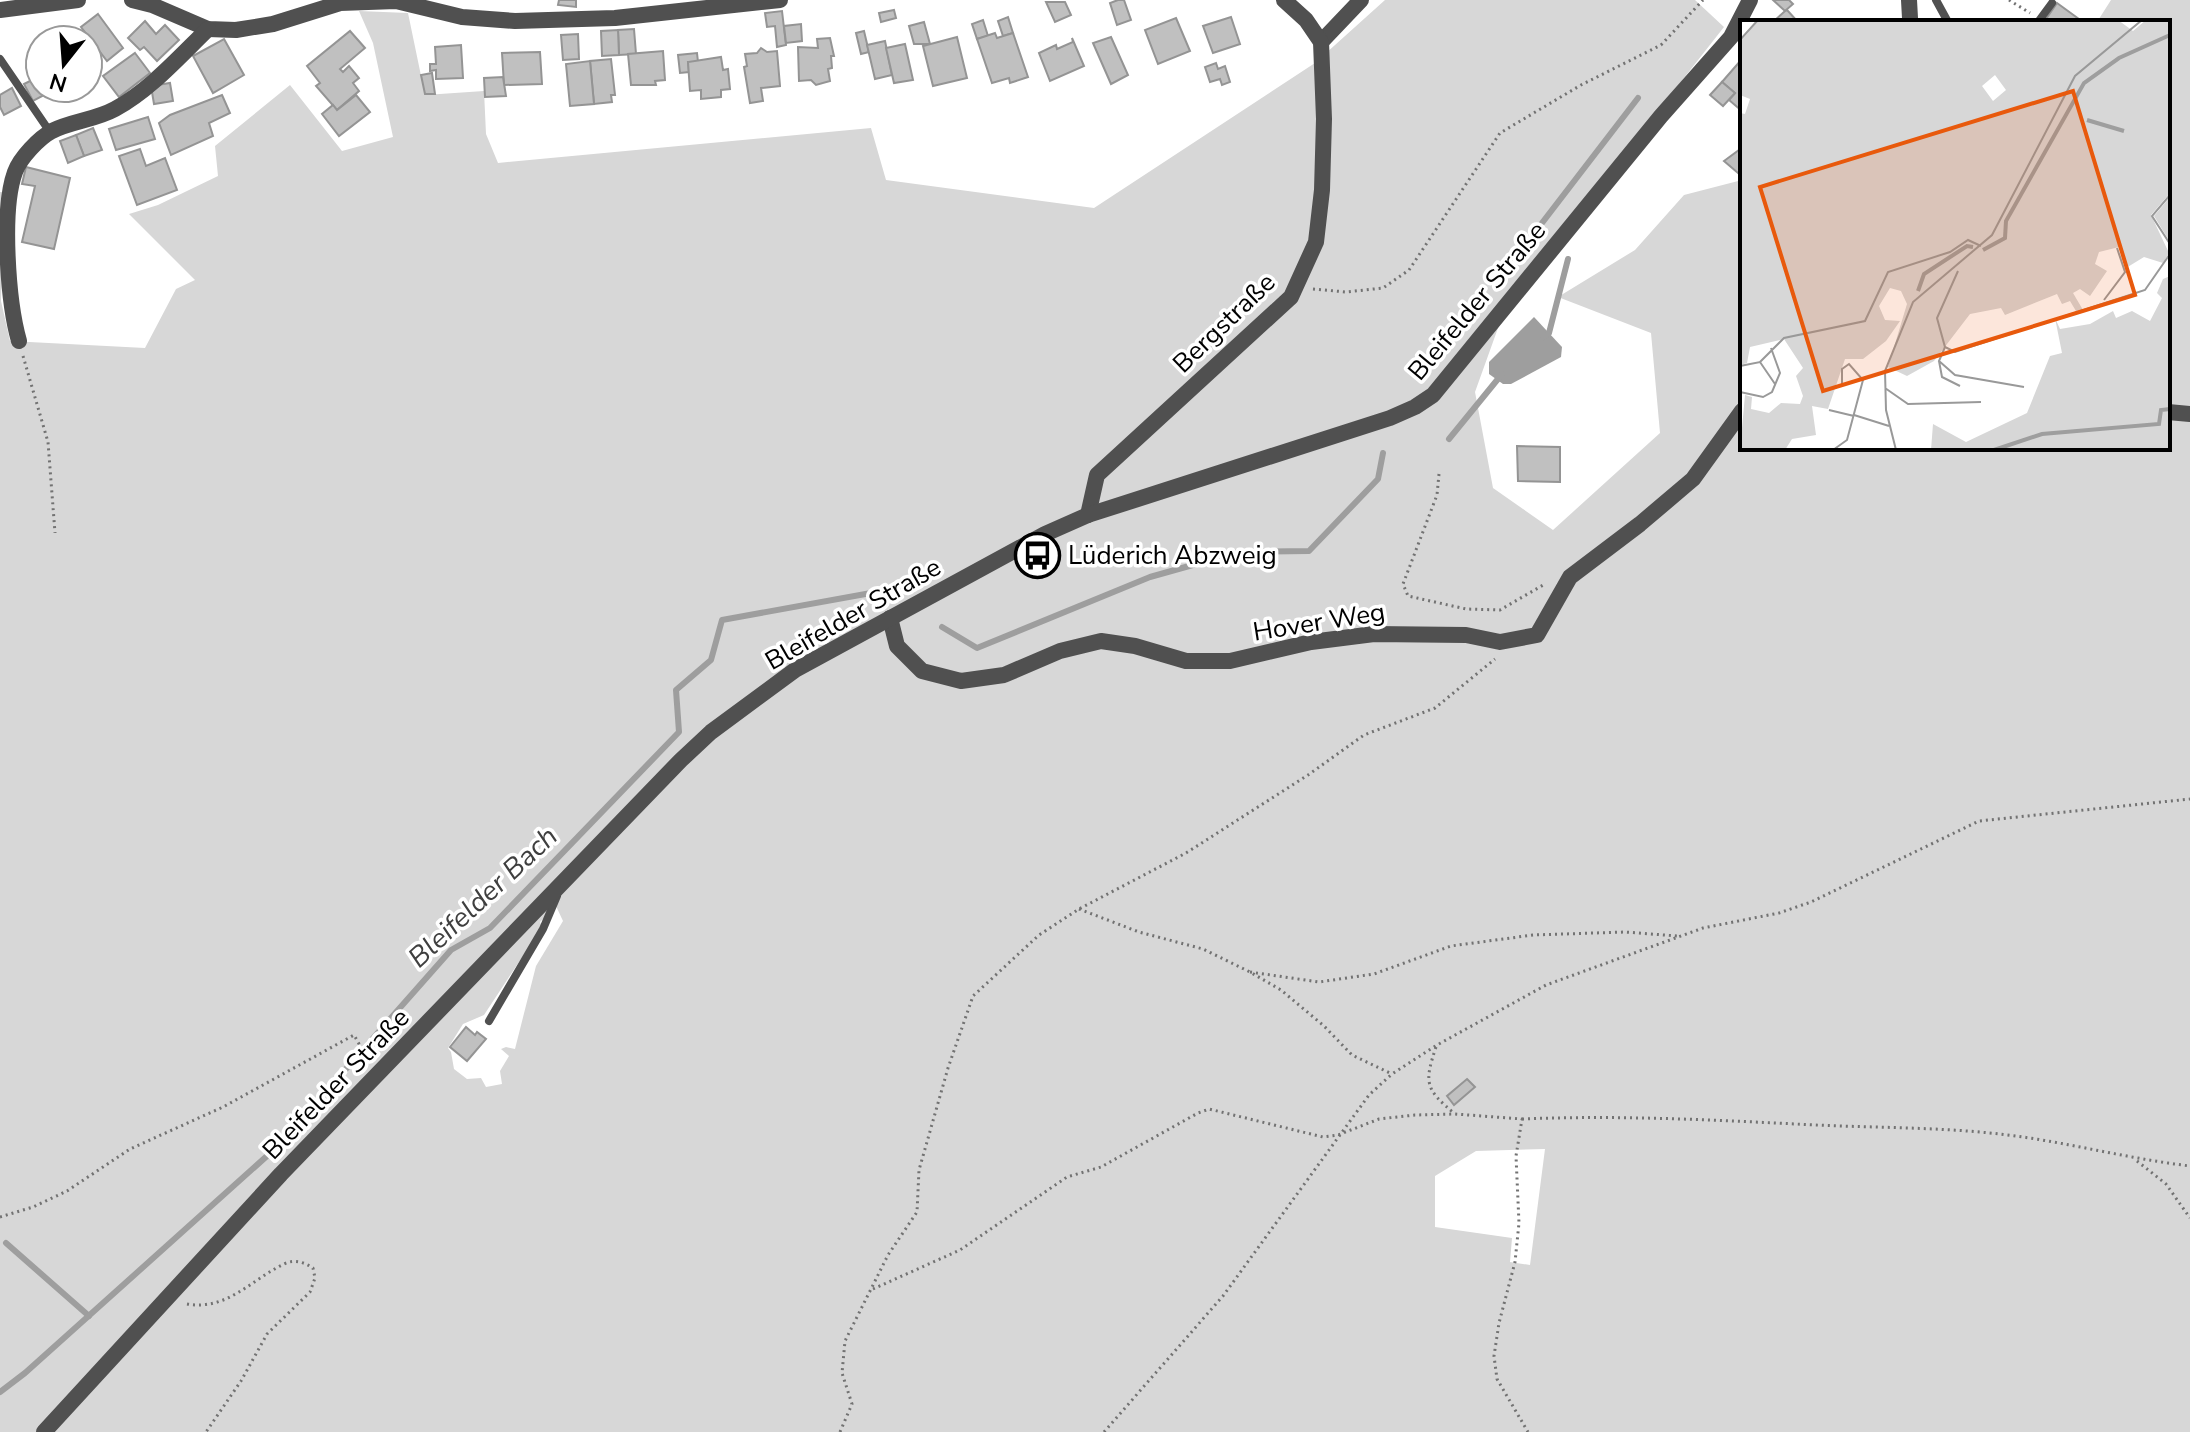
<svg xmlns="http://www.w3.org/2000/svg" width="2190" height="1432" font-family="'Nunito Sans',sans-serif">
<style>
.green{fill:#d7d7d7;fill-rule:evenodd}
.water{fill:#9e9e9e}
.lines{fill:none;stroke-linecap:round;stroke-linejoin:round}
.stream{stroke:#9e9e9e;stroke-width:6}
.building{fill:#c0c0c0;stroke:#949494;stroke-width:2}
.path{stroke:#727272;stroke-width:3;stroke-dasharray:2 4;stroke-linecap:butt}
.service{stroke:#505050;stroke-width:8}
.minor{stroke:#505050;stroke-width:16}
.labels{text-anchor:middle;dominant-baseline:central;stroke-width:7;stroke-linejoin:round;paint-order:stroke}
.street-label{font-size:26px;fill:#000;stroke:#fff}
.poi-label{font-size:26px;fill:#000;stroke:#fff;text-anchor:start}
.water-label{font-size:28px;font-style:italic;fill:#3f3f3f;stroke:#fff}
.inset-river{fill:none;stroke:#9e9e9e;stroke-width:4}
.inset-road{fill:none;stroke:#999;stroke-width:2}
.view{fill:#e8590c;fill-opacity:0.15;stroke:#e8590c;stroke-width:4}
.inset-edge{fill:none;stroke:#000;stroke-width:4}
</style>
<rect width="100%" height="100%" fill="#fff"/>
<path class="green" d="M1385,0H1695L1724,27L1507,303L1475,392L1493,488L1553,530L1660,433L1651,333L1558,297L1635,250L1684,195L1742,180V448H2168V22H2097L2111,0H2190V1432H0V192H4L1,301L10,341L145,348L176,289L195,280L129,214L158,205L218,176L215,146L290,85L342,151L393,137L373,43L359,11L408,13L425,95L484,91L486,134L498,163L871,128L886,180L1094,208L1315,63ZM556,906L563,921L536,966L515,1049L506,1047L501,1049L509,1056L500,1071L502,1084L486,1087L481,1078L467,1079L454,1069L451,1052L448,1048L463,1024L484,1015L542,927L540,922ZM1545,1149L1530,1265L1510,1262L1512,1238L1435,1227V1176L1476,1151Z"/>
<path class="water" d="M1534,317L1562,347L1561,357L1511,384H1503L1489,374V362Z"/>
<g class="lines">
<g class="stream">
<path d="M1542,223L1638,98"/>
<path d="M1544,337L1549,333L1568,259"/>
<path d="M1449,439L1502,374"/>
<path d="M942,627L977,648L1150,577L1239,552L1309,551L1378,479L1383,453"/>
<path d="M6,1243L89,1316"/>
<path d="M0,1392L25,1373L277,1147L451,950L490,928L679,732L676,690L711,660L722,620L882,591"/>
</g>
</g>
<g class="building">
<path d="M559,0H576V7L558,5Z"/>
<path d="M1118,0H1124L1131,20L1117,25L1110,3Z"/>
<path d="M1773,0H1789L1793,4L1785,11Z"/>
<path d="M1046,2H1065L1071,15L1055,22Z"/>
<path d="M2057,3L2083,22H2044Z"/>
<path d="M894,10L896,18L881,22L879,13Z"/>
<path d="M1787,10L1798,22H1773L1785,11Z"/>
<path d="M782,11L786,45L777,47L775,26L767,27L765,13Z"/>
<path d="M98,14L123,48L107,61L81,27Z"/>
<path d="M1008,17L1013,33L1003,36L998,21Z"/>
<path d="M1231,17L1240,44L1213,53L1203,26Z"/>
<path d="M1176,18L1190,51L1158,64L1145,30Z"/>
<path d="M983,20L988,36L977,39L972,24Z"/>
<path d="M145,21L156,34L165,25L179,40L157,61L144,47L140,50L128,38Z"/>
<path d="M924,22L930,44H914L909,26Z"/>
<path d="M801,24L802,41L786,43L784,26Z"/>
<path d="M634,29L636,54L619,55L618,30Z"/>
<path d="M618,30L619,55L602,56L601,31Z"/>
<path d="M350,31L365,48L340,69L343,72L349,66L359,78L353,83L359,91L337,110L316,86L320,83L307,66Z"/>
<path d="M864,31L869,52L861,54L856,33Z"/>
<path d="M995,33L997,38L1013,33L1028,77L1010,83L1009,78L992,83L977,39Z"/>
<path d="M578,34L579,59L563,60L561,35Z"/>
<path d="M957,37L967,78L933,86L923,46Z"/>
<path d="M1111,37L1128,75L1111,84L1093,43Z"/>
<path d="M830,38L834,56H831L832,68L828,69L830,81L816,85L811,80L799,81L798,47L818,48L817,39Z"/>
<path d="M1072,38L1084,66L1050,81L1039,53L1056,45L1057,49L1073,42Z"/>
<path d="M224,39L244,75L213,93L193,56Z"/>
<path d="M885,41L892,75L875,79L867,45Z"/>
<path d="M905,44L913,80L894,83L886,48Z"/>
<path d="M461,45L463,78L436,79V70L430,71V64H436L435,47Z"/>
<path d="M88,48L96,71L88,74Z"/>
<path d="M761,48L767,52L777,51L780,86L761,88L763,101L750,103L744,67L747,66L745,54L757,53Z"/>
<path d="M663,51L665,80L655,81L656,85H631L628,54Z"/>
<path d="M540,52L542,84L504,85L502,53Z"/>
<path d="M135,53L150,73L119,97L103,76Z"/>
<path d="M697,53L698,62H688L689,72L680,73L678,55Z"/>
<path d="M721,57L723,70L728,69L730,89L721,90V97L701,99V90L690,91L688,62Z"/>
<path d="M611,59L615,95H611L612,102L594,104L590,61Z"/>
<path d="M1742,59V111L1729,100L1735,93L1722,82Z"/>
<path d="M40,60V73L33,76L27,66Z"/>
<path d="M590,61L594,104L570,106L566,64Z"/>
<path d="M1216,63L1218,69L1225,66L1230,82L1222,85L1220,79L1210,82L1205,67Z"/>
<path d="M432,73L435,94H425L421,75Z"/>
<path d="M38,77L40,88H44L46,94L33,101L24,84Z"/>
<path d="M503,77L506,96L485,97L484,78Z"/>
<path d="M1722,82L1735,93L1723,106L1710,95Z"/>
<path d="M170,83L173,101L154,104L151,86Z"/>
<path d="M12,88L21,106L4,115L0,107V95Z"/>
<path d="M222,95L230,113L209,123L213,136L171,155L159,123L170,115Z"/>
<path d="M356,95L370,112L339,136L322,114L333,105L337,110Z"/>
<path d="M148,117L155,139L116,150L109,129Z"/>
<path d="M93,128L102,150L84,156L76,135Z"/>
<path d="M76,135L84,156L68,163L60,141Z"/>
<path d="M140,149L146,166L165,158L177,190L137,205L119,156Z"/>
<path d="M1739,150L1742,155V170L1738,173L1724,161Z"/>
<path d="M26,167L70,178L54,249L22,242L35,186L22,184Z"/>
<path d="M1517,446L1560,447V482L1518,481Z"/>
<path d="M466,1027L475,1035L477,1032L486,1039L467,1061L450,1047Z"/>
<path d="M1467,1079L1475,1087L1454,1105L1447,1096Z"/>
</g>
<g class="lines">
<g class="path">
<path d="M2009,0L2030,13"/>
<path d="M1313,289L1346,292L1383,288L1409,270L1500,133L1581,85L1661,45L1703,0"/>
<path d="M23,356L48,442L55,533"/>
<path d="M1439,474L1437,495L1403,584L1408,596L1466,609L1500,610L1545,584"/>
<path d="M1079,909L1139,932L1203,949L1250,972L1281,990L1324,1026L1352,1055L1392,1074"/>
<path d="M1250,972L1319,982L1374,974L1451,946L1533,935L1625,932L1677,936"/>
<path d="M1436,1047C1424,1083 1425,1089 1455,1114"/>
<path d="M1522,1119C1621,1115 1717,1120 1815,1125C1882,1128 1949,1127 2016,1136C2074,1144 2131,1159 2190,1166"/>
<path d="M2137,1161L2166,1184L2190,1218"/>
<path d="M0,1217L33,1207L67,1191L130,1149L223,1107L354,1035L368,1060"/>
<path d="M873,1289L960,1250L1067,1177L1101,1167L1198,1113L1209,1109L1323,1137L1338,1135L1379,1119L1415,1115L1455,1114L1522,1119L1516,1156L1519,1223L1515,1262L1499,1323L1494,1356L1497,1379L1528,1432"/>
<path d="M187,1304C227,1311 252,1279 284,1264C294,1259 304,1262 313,1268L315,1278L310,1292L267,1334L241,1381L206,1432"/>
<path d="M840,1432L852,1404L842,1373L845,1341L888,1255L917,1212L919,1170L948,1068L973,996L1039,935L1079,909L1186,853L1308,775L1364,735L1435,708L1495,659"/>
<path d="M1104,1432L1223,1296L1369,1095L1392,1074L1437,1045L1546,985L1703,928L1779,913L1811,902L1979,821L2190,799"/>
</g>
<g class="service">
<path d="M1936,0L1948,22"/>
<path d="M2038,22L2052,3"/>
<path d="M0,59L50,132"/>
<path d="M489,1021L543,929L557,896"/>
</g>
<g class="minor">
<path d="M132,0L152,5L208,29L236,30L273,24L340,3L396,1L462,17L515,21L615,18L780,0"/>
<path d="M1909,0L1910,18"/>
<path d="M0,10L78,0"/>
<path d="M1321,42L1361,0"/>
<path d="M19,341C8,302 1,210 15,172C20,158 39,138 52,131C72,121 95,120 115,109C150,90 179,57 208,29"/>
<path d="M2168,412L2190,414"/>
<path d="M1088,515L1097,475L1291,297L1316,242L1322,190L1324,119L1321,42L1306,20L1284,0"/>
<path d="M890,618L897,646L922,671L961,681L1004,675L1060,651L1101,641L1135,646L1186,661H1230L1311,642L1374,634L1466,635L1500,642L1537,635L1570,577L1640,524L1693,479L1742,411"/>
<path d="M44,1432L281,1174L681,760L711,732L795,670L1045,534L1088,515L1390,418L1415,407L1433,395L1661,116L1731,37L1750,0"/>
</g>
</g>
<defs>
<symbol id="bus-ring" viewBox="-11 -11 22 22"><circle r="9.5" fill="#fff" stroke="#000" stroke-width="1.5"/><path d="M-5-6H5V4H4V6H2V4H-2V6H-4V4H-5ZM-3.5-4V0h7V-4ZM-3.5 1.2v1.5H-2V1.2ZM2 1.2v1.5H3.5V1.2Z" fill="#000"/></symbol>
</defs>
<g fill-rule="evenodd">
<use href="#bus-ring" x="1012" y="530" width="51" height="51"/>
</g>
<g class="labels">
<g class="street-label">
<text transform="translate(1477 301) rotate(-50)">Bleifelder Straße</text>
<text transform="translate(1224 323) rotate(-44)">Bergstraße</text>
<text transform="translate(853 614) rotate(-30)">Bleifelder Straße</text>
<text transform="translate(1319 622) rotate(-9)">Hover Weg</text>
<text transform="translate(336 1084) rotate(-46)">Bleifelder Straße</text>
</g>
<g class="poi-label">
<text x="1068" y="555">Lüderich Abzweig</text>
</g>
<g class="water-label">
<text transform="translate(483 897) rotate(-43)">Bleifelder Bach</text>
</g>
</g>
<g transform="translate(1740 20)">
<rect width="430" height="430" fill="#fff"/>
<path d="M19,0H378L393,11L406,0H430V173L411,195L429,233L423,243L404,237L386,248L379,227L359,232L355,244L367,251L350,276L340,269L333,273L343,290L336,291L330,281L322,284L317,274L265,295L261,288L230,294L194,341L167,356L148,347L167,284L161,271L150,268L139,286L145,300L160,301L146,321L123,339H105L88,389L72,386L76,415L52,419L45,430H0L5,375L12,377L11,389L29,393L41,383L60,384L63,376L56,356L63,348L44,319L10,327L7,343L0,345V93L5,94L10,79L0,75V22ZM255,55L266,70L253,81L242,66ZM430,177V222L414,196ZM430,256V430H191L193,404L226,422L287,393L310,336L322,333L315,298L320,309L350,304L373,291L376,298L392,291L410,301L422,278L417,273L423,259Z" fill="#d7d7d7" fill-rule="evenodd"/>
<path class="inset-river" d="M347,100L384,111M243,230L265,218L266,201L344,63L379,38L430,15M178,271L184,254L227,226L233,227M254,430L302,414L419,404L421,390L430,389"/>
<path class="inset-road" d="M0,20L18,0M430,175L412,196L430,224M218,251L197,298L205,327L215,332L405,270L430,234M364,280L385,252L377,228M205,327L199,341L215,355L284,367M199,341L202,357L220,366M20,342L44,318L125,301L148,252L210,232L228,220L241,226M0,346L20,342L35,364M145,368L168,384L241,382M0,372L23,377L32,372L40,353L31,328M89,390L114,396M114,395L149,406M93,430L107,420L123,360L109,344L102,349V365M156,430L146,390L145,351L173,282L252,215L335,56L402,0"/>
<path class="view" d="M333,71L395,275L83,371L20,167Z"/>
<rect width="430" height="430" class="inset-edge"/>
</g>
<g transform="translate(64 64) rotate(197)"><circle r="38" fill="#ffffff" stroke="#999999" stroke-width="2"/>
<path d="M0-6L14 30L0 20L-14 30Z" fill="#000000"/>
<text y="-12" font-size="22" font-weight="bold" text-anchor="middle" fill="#000000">N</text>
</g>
</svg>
